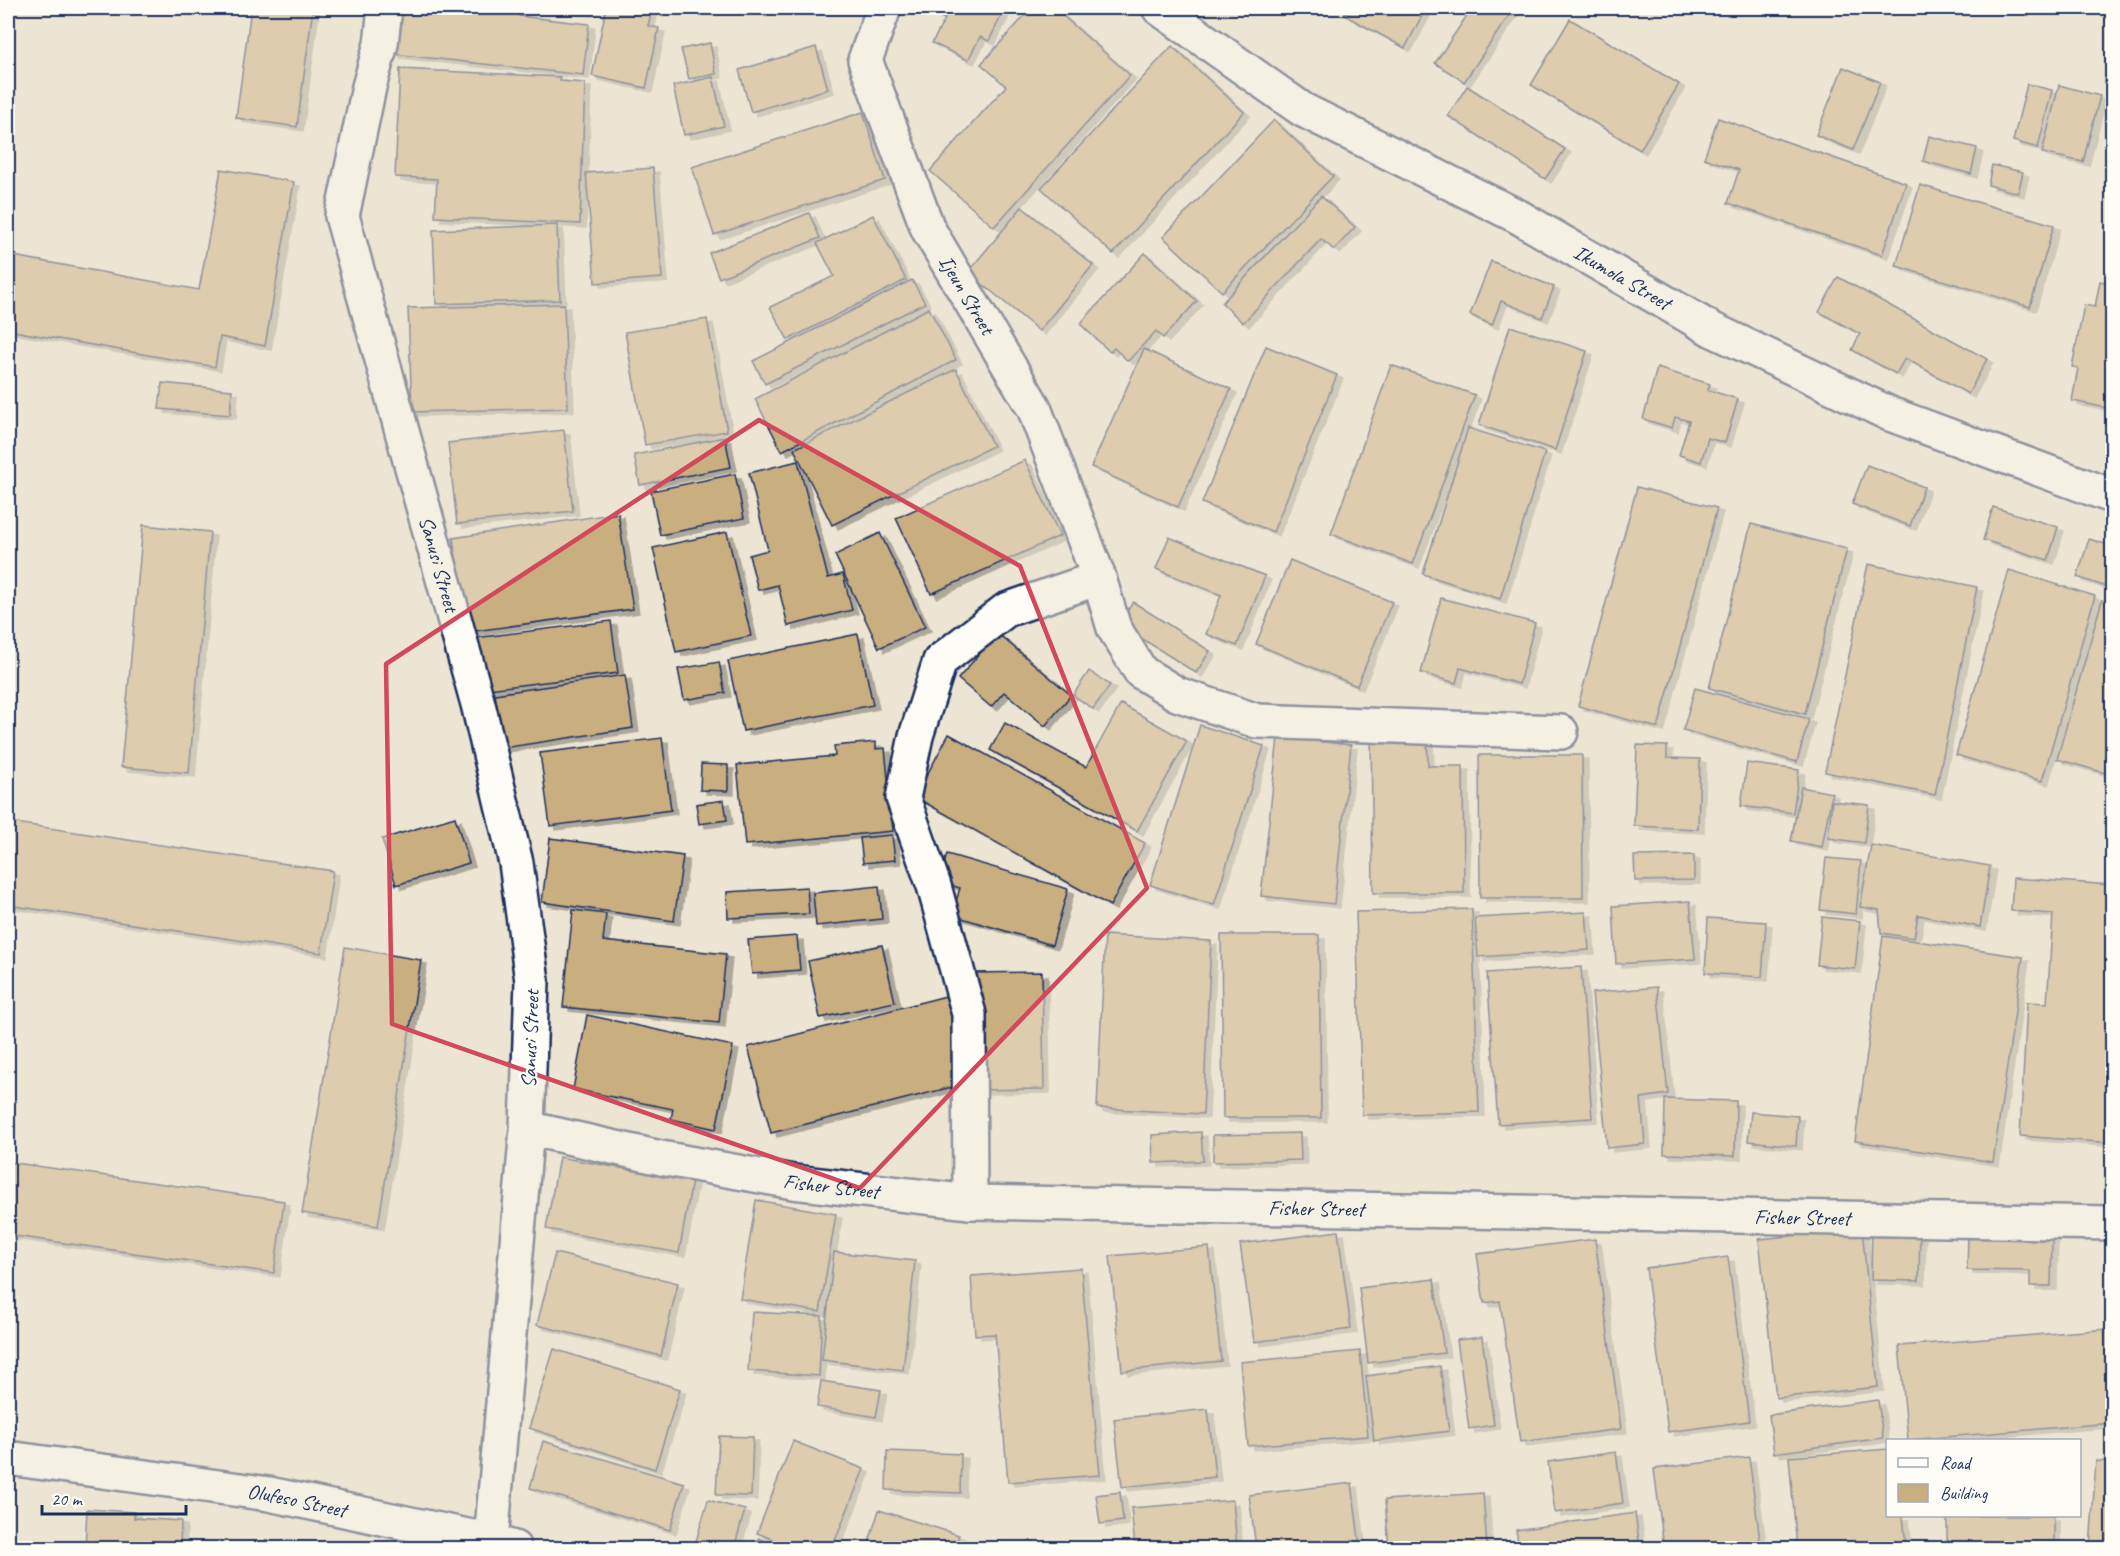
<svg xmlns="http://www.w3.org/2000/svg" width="2120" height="1556" font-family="Caveat,sans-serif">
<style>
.building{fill:#c9ae7f;stroke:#1b2f5e;stroke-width:1.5;filter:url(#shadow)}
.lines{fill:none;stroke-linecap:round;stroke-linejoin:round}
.minor-casing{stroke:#1b2f5e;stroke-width:38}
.tertiary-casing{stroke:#1b2f5e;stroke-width:38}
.minor{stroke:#fdfcf7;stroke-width:33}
.tertiary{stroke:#fdfcf7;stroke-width:33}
.marked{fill:none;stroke:#d1495b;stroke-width:4.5;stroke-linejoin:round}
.labels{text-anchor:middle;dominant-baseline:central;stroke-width:4.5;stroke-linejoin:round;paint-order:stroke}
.street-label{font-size:21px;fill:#1b2f5e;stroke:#fdfcf7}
</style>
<defs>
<filter id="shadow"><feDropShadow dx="6" dy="4" stdDeviation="0" flood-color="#0004"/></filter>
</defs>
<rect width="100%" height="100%" fill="#ede5d3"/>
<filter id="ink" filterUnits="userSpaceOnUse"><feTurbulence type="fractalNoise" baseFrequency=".0167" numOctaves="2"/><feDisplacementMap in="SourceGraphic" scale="12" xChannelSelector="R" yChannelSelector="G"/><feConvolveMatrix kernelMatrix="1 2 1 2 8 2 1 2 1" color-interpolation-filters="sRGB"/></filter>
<g filter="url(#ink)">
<g class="building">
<path d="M251,8H313L297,127L236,118Z"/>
<path d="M399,8H520L519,16L589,24L583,75L394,54Z"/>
<path d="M543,8H587V12Z"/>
<path d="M606,8H652L648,26L659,28L646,88L592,76Z"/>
<path d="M938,8H1005L989,41L980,37L968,60L932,43L945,19L935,14Z"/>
<path d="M1032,8H1054L1130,75L994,227L930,171L1006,86L981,64Z"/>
<path d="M1348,8H1426L1405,48L1344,15Z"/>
<path d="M1472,8H1514L1464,82L1435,63Z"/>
<path d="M1570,19L1679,84L1640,150L1531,85Z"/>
<path d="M710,43L716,74L689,79L681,49Z"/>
<path d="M1172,46L1244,112L1113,254L1041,188Z"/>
<path d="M816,47L828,89L751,112L739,70Z"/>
<path d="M1843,67L1880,82L1853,150L1816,135Z"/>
<path d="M400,69L560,77V81L585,83L580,224L435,217L437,179L395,177Z"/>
<path d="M713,77L724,126L684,135L673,86Z"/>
<path d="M2027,84L2052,90L2038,148L2013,141Z"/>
<path d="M2059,85L2100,96L2083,162L2042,153Z"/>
<path d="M1467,86L1565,149L1545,179L1448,116Z"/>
<path d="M863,112L885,180L714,235L692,167Z"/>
<path d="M1718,118L1906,183L1882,255L1728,203L1739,170L1704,158Z"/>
<path d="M1274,120L1333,176L1222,292L1163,237Z"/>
<path d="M1929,136L1977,148L1971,174L1923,161Z"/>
<path d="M1992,165L2023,172L2018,193L1988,185Z"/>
<path d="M653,168L662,278L595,283L586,173Z"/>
<path d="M221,169L294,182L265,346L220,337L215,367L8,330V255L199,290Z"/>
<path d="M1920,185L2054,225L2030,307L1896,266Z"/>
<path d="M1321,196L1355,227L1334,250L1321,239L1243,323L1222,303Z"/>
<path d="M1022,207L1093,265L1039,331L968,272Z"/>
<path d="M809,213L820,238L719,278L709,253Z"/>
<path d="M873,215L906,280L788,340L770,307L834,276L817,243Z"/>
<path d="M557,225L560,300L436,304L433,230Z"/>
<path d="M1145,253L1197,301L1163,338L1156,331L1128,361L1114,348L1110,352L1080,324Z"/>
<path d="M1491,261L1554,287L1542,318L1501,301L1492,325L1470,315Z"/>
<path d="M1838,277L1987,359L1968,394L1905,358L1896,374L1852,350L1860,334L1819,312Z"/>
<path d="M912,280L925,303L765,384L753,361Z"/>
<path d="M2100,281L2112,284V409L2072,401L2078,368L2072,367L2084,305L2095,307Z"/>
<path d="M564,304L568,408L412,412L408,308Z"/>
<path d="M929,308L956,360L782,451L755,399Z"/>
<path d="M707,319L727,431L645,445L625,332Z"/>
<path d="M1510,326L1587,351L1555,450L1479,425Z"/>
<path d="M1266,346L1337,375L1273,532L1202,503Z"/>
<path d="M1144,349L1231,389L1178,507L1091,467Z"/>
<path d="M1391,365L1475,395L1413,564L1331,534Z"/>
<path d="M1657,368L1710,384L1708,390L1738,399L1725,443L1708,438L1701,462L1679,455L1689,421L1675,417L1672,428L1643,419Z"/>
<path d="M956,369L993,446L832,525L794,449Z"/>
<path d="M162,383L232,390L230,415L159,409Z"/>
<path d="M1468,428L1545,452L1500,599L1423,574Z"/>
<path d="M564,430L573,511L457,524L448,443Z"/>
<path d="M725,437L731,467L640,485L634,455Z"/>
<path d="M1025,460L1060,536L931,594L896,518Z"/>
<path d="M798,461L828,578L843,574L852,610L788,626L778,585L758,590L749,555L768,550L749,473Z"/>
<path d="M1867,465L1924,487L1910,526L1852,504Z"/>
<path d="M735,474L744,518L660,535L651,491Z"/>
<path d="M1637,487L1717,508L1658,728L1578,706Z"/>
<path d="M1993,507L2058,527L2048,560L1983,540Z"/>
<path d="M618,513L633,609L468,632L453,538Z"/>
<path d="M1751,524L1847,549L1805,714L1709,688Z"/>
<path d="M143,525L210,532L189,773L121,767Z"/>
<path d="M727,532L751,636L676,652L653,548Z"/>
<path d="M880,533L925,627L879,648L835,555Z"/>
<path d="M1169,537L1265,576L1237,646L1206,634L1221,595L1156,569Z"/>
<path d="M2089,539L2112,546V589L2077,577Z"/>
<path d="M1290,560L1392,602L1357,686L1256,644Z"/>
<path d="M1868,564L1977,587L1935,795L1825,772Z"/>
<path d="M2009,570L2095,596L2042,781L1956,755Z"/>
<path d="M1441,598L1535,623L1519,684L1460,668L1456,683L1421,673Z"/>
<path d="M2102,600L2112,603V775L2057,759Z"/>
<path d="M1133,602L1210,651L1196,673L1119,624Z"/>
<path d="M611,621L618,673L480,690L474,638Z"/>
<path d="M997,633L1071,695L1045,726L1004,692L991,707L958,679Z"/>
<path d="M858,634L873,705L743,731L728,661Z"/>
<path d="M719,662L725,693L684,700L678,669Z"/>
<path d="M1089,671L1110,685L1093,709L1073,695Z"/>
<path d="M625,675L633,728L503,748L495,694Z"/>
<path d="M1695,688L1809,719L1797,762L1683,730Z"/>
<path d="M1121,704L1187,741L1137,831L990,750L1005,723L1086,767Z"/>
<path d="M1200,725L1264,746L1214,905L1150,885Z"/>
<path d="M949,734L1145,843L1110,906L915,797Z"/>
<path d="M1427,734L1428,766H1463L1464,893H1373L1371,735Z"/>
<path d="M1278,737L1351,745L1334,904L1261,896Z"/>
<path d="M662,738L671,810L550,826L540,753Z"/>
<path d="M876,742V749L885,748L893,831L745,845L737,765L835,756L834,746Z"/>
<path d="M1637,745L1667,746V758L1700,759L1698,829L1634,826Z"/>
<path d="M1479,755H1582L1583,898H1480Z"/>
<path d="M1747,763L1799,770L1793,813L1741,806Z"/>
<path d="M701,764L728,765V791L700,790Z"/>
<path d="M1801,787L1832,793L1822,847L1791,841Z"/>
<path d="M724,800L727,820L699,824L696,804Z"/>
<path d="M1832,801L1869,805L1864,843L1828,838Z"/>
<path d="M455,817L469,863L396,885L382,839Z"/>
<path d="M9,822L333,871L321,953L8,905Z"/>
<path d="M892,835L895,860L863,863L860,838Z"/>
<path d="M550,838L683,856L674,921L542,902Z"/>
<path d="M1871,845L1990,866L1980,927L1918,915L1914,938L1881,933L1879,910L1860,907Z"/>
<path d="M947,854L1068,889L1052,945L952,915L960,888L939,882Z"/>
<path d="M1694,855V880L1635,881L1634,856Z"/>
<path d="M1826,858L1861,861L1856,914L1820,910Z"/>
<path d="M2013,878L2112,885V1143L2020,1136L2027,1002L2047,1003L2053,914L2011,911Z"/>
<path d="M879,886L882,919L816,926L813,893Z"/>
<path d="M807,887L809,914L728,918L727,892Z"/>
<path d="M1690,901L1695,959L1616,964L1613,906Z"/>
<path d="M1472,909L1479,1112L1362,1115L1356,912Z"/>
<path d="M573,910L606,914L603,941L726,954L719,1023L563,1007Z"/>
<path d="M1586,912L1589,950L1478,957L1475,918Z"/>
<path d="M1822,917L1860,921L1855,969L1817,965Z"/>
<path d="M1708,918L1766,922L1762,977L1705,973Z"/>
<path d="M1105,935L1211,941L1203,1114L1097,1108Z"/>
<path d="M1221,935H1319L1321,1118H1223Z"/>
<path d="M797,936L800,970L752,974L748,940Z"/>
<path d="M1883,936L2023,957L1993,1162L1855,1141Z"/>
<path d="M882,945L895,1002L820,1018L808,961Z"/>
<path d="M345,947L421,960L378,1226L302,1213Z"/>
<path d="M1581,967L1592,1118L1498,1124L1487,973Z"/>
<path d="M1042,972L1044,1089L974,1090L971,973Z"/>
<path d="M1657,987L1668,1094L1641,1098L1645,1144L1607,1148L1592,993Z"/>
<path d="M946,996L968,1083L771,1133L748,1047Z"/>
<path d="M587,1015L733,1046L716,1129L671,1119L673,1109L573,1089Z"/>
<path d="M1665,1099L1736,1101L1735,1156L1664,1154Z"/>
<path d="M1751,1112L1798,1116L1796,1146L1748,1141Z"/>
<path d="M1201,1132L1203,1161L1153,1163L1152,1135Z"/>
<path d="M1300,1133L1301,1160L1213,1162V1135Z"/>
<path d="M559,1157L692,1181L679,1253L546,1229Z"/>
<path d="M8,1162L284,1201L274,1273L8,1235Z"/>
<path d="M756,1200L836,1214L820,1312L740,1299Z"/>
<path d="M1872,1222L1920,1223L1919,1281L1871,1280Z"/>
<path d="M1862,1229L1878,1387L1776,1398L1759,1239Z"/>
<path d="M1338,1231L1351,1329L1254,1342L1240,1244Z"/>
<path d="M1968,1234L2052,1235L2051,1286H2030V1271L1967,1270Z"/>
<path d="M1595,1239L1621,1429L1520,1442L1500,1301L1484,1303L1477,1254Z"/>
<path d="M1209,1247L1221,1361L1122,1371L1110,1256Z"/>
<path d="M834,1252L915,1261L903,1370L822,1360Z"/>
<path d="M555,1253L678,1283L661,1356L537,1325Z"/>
<path d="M1728,1257L1749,1421L1668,1432L1646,1268Z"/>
<path d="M1081,1268L1100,1475L1008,1482L995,1334L975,1335L971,1276Z"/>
<path d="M1434,1279L1444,1353L1368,1363L1359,1288Z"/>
<path d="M752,1312L822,1316L819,1376L748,1371Z"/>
<path d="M2109,1329L2112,1370V1423L1908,1440L1899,1346Z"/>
<path d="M1482,1337L1494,1425L1469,1429L1457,1340Z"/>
<path d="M554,1349L680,1389L655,1469L529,1428Z"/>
<path d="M1360,1351L1368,1436L1248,1446L1240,1362Z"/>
<path d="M1440,1366L1449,1431L1374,1441L1366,1376Z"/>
<path d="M821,1381L881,1390L876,1417L817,1407Z"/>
<path d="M1878,1400L1883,1438L1774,1453L1769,1415Z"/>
<path d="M1208,1409L1215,1477L1122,1487L1114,1419Z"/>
<path d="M719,1436L753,1437L751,1496L716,1495Z"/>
<path d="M543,1441L684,1483L670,1530L530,1488Z"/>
<path d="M793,1441L864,1469L832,1548H795L757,1533Z"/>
<path d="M1888,1449V1516H1903L1906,1548H1797L1789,1457Z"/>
<path d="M887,1451L961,1454L960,1493L886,1490Z"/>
<path d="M1616,1452L1623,1503L1555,1513L1548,1462Z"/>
<path d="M1749,1457L1761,1548H1664L1654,1469Z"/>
<path d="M2096,1461L2112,1462V1548H2090Z"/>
<path d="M1352,1483L1360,1548H1256L1249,1495Z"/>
<path d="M1120,1492L1123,1521L1100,1524L1096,1495Z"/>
<path d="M1483,1493L1487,1548H1389L1385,1500Z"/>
<path d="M708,1500L745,1510L734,1548H694Z"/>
<path d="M1233,1500L1237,1548H1135L1131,1508Z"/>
<path d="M87,1509L134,1512V1518L181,1521L180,1548H85Z"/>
<path d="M879,1510L959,1535L954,1548H867Z"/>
<path d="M1635,1513L1640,1548H1519L1516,1530Z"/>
<rect x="1947" y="1516" width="107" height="32"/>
<path d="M759,1538L782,1548H754Z"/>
</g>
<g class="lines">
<defs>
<g id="minor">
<path id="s1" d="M385,8L381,44L369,87L342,216L478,704L516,863L532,981L527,1128L491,1541"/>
<path id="s2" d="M884,8L865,60L928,229L1034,408L1099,578L1114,628L1141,672L1177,694L1257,721L1561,732"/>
<path id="s3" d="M527,1128L661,1158L793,1182L970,1202L2112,1223"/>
<path d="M970,1202L969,1014L934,886L903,798L916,736L940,661L1006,610L1099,578"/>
<path id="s4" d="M8,1458L269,1494L491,1541L514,1548"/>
</g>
<g id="tertiary">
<path id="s5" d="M1159,8L1303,110L1519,217L1711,329L1890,414L2112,496"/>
</g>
</defs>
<use href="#minor" class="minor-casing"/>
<use href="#tertiary" class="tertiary-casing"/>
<use href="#minor" class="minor"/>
<use href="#tertiary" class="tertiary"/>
</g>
</g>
<path d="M0 0H2120V1556H0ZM759,420L1020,566L1147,888L860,1188L392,1024L386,664Z" fill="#ede5d3" fill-opacity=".55" fill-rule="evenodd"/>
<path class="marked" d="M759,420L1020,566L1147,888L860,1188L392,1024L386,664Z"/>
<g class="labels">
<g class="street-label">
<text stroke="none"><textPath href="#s5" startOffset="537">Ikumola Street</textPath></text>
<text stroke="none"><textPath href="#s2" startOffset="312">Ijeun Street</textPath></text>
<text stroke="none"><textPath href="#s1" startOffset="574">Sanusi Street</textPath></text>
<text transform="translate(530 1039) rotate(-88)">Sanusi Street</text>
<text stroke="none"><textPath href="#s3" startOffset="310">Fisher Street</textPath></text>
<text stroke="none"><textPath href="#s3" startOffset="796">Fisher Street</textPath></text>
<text stroke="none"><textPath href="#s3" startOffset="1282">Fisher Street</textPath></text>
<text stroke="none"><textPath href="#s4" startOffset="292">Olufeso Street</textPath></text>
</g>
</g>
<rect width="2120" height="1556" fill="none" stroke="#fdfcf7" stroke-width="30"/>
<rect x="15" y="15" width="2090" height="1526" fill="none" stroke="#1b2f5e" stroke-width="2" filter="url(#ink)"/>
<rect x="1886" y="1439" width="195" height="78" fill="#fdfcf7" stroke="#a3aaba" stroke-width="1.5"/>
<rect x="1898" y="1458" width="30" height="9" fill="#fdfcf7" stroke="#a3aaba" stroke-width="1.5"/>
<text x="1940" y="1469" font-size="18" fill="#1b2f5e">Road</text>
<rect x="1898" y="1484" width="30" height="18" fill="#c9ae7f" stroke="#a3aaba" stroke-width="1.5"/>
<text x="1940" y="1499" font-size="18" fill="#1b2f5e">Building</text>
<path d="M42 1505v9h144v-9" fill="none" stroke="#1b2f5e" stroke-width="3"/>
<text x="51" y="1505" font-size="18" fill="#1b2f5e" stroke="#fdfcf7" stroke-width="4.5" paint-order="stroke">20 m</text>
</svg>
